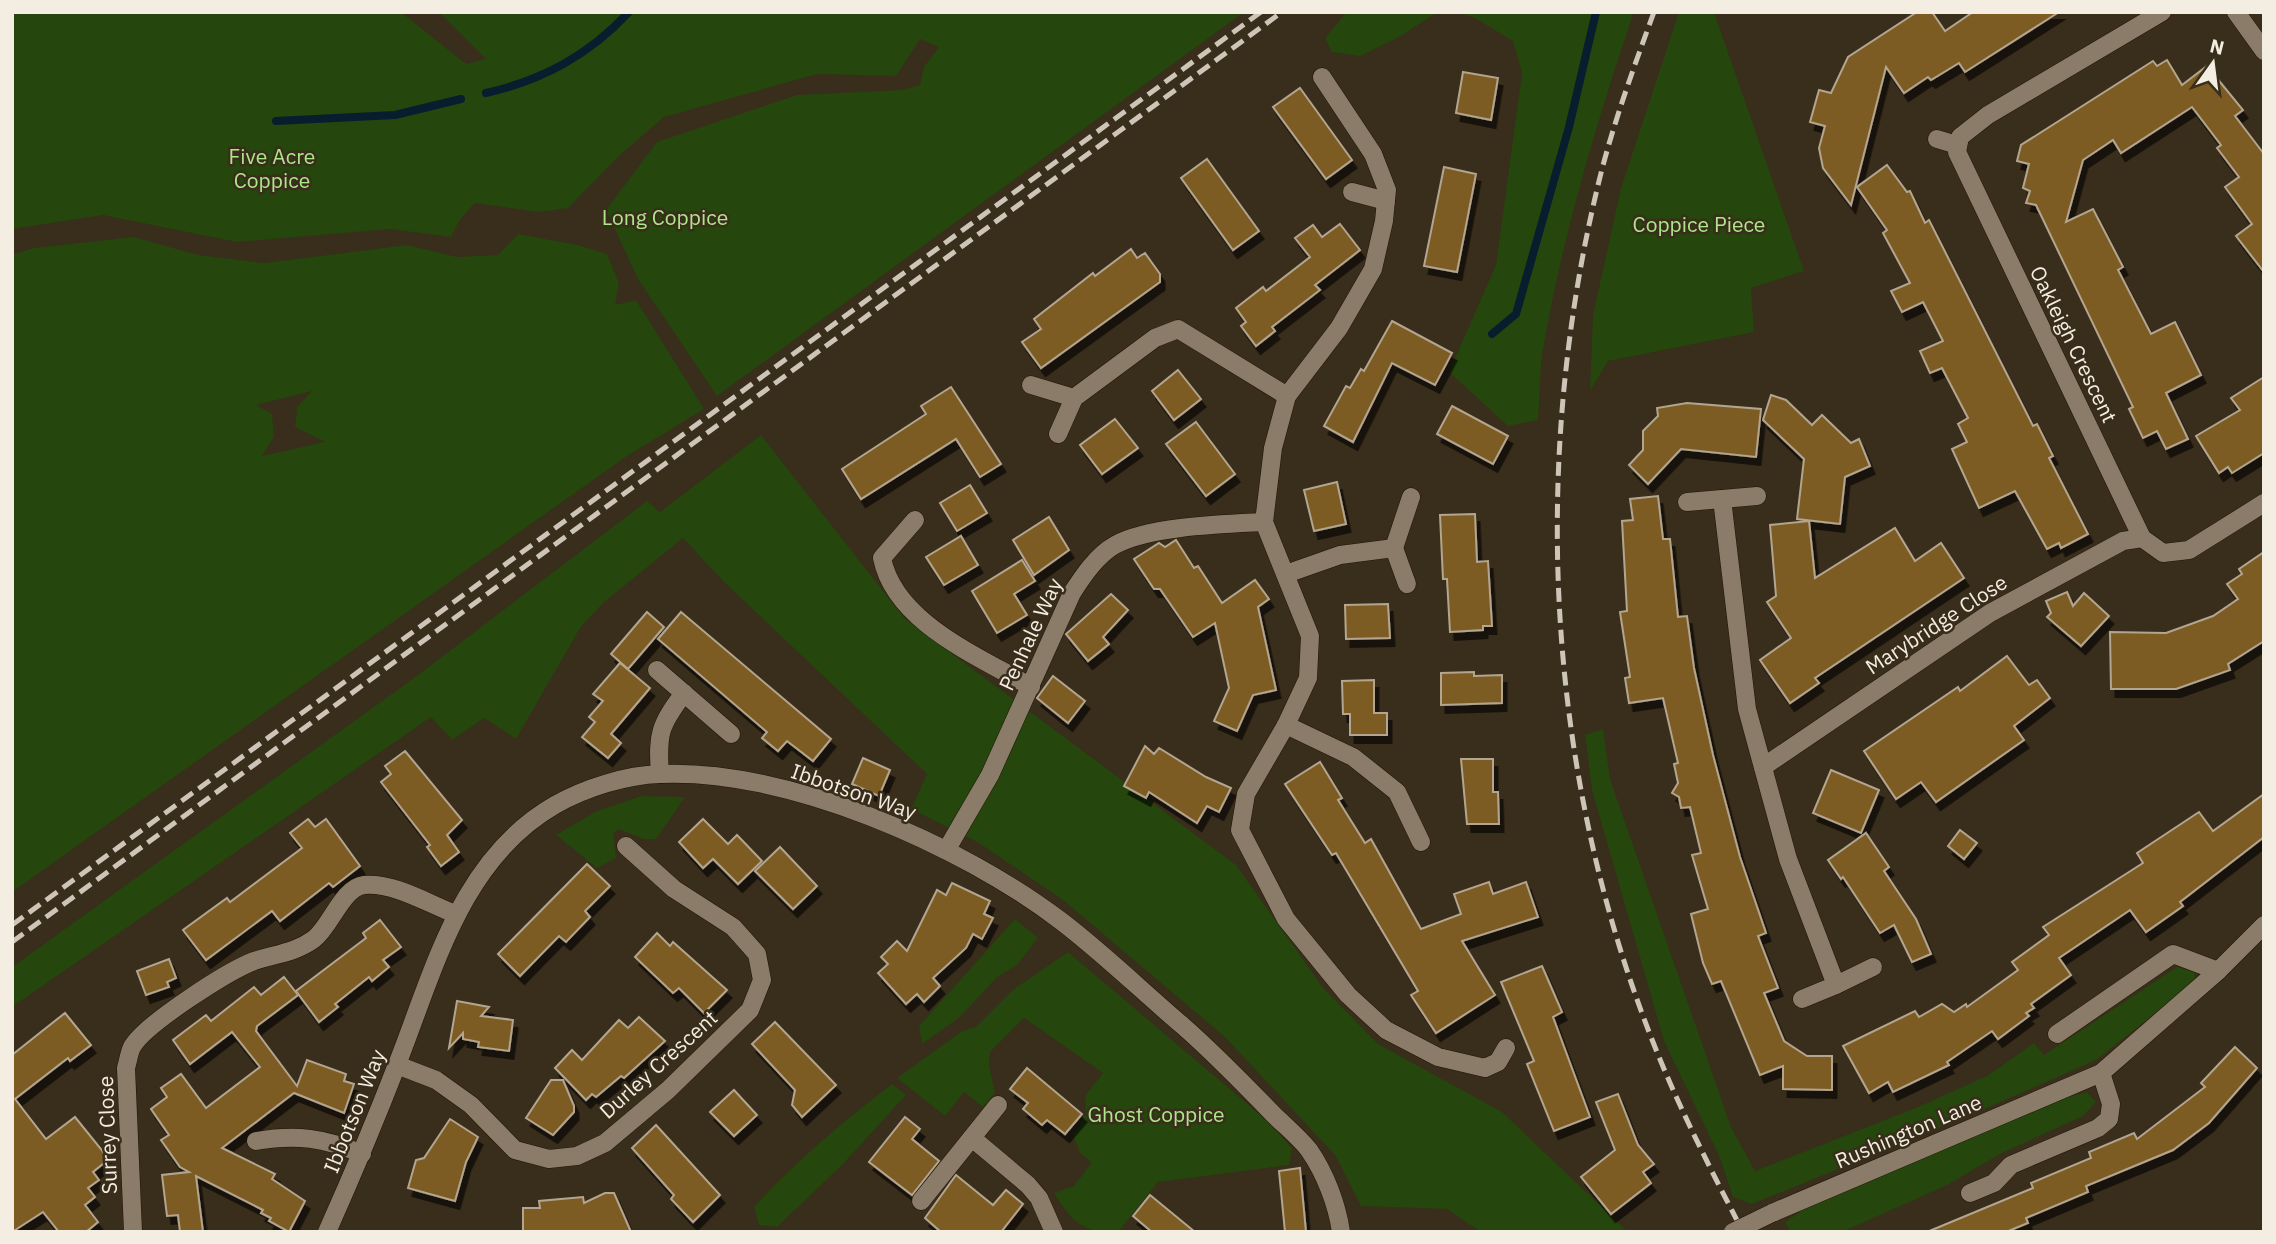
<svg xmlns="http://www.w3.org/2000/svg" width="2276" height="1244" font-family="'IBM Plex Sans',sans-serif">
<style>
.green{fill:#25460c;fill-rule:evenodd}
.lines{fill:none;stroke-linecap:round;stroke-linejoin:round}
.stream{stroke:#071e2e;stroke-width:8}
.building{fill:#7c5c23;stroke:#b3a58f;stroke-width:2;filter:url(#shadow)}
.minor-casing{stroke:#201504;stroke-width:19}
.minor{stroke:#8a7c68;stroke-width:18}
.rail{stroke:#cdc5b8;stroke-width:5;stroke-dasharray:14 7;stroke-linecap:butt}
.minor-bridge-casing{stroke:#201504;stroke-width:19;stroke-linecap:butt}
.minor-bridge{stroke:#8a7c68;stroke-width:18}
.labels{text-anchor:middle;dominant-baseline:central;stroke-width:5;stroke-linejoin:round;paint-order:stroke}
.park-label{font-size:21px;fill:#ade78a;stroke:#392d1b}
.street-label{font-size:21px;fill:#f4ede1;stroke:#392d1b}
</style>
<defs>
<filter id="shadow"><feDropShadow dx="4.5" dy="8" stdDeviation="0" flood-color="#0009"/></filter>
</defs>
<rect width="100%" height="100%" fill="#392d1b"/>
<g class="green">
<path d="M12,12H401L466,64L486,59L439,12H1244L717,396L638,279L606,210L657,142L797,95L903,90L920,85L924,67L939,47L920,39L896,76L817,74L664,117L621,154L568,208L538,212L475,203L461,218L451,237L390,229L237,242L103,215L12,229Z"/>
<path d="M1347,12H1438L1399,37L1360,56L1332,52L1325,38Z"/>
<path d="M1454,12H1634C1597,121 1564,231 1544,344C1539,369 1540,395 1538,420L1508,426L1449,372L1496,265L1522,73L1513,41L1473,17Z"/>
<path d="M1679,12H1714L1804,271L1751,288L1754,332L1608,361L1590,391L1593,315L1621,188Z"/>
<path d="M518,234L578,245L607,254L619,283L615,305L636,300L704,409L627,456L12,892V255L33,248L134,237L198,255L265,263L407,245L457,257L498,255ZM312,391L297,407L295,427L325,442L262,456L274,437L272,414L256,405Z"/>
<path d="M761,435L904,618L1236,865L1324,989L1378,1044L1502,1112L1628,1232H1481L1447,1209L1361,1206L1335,1155L1225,1037L1063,900L979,843L911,809L927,774L723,581L683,538L603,603L580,628L516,739L484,718L452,740L431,717L12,1007V967L410,681L647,501L660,512Z"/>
<path d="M1603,729L1610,779L1731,1127L1755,1171L1918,1107L1987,1076L2034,1043L2044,1055L2177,967L2194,972L2196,981L2096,1060L1980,1111L1752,1204L1733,1197L1720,1158L1664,1041L1592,790L1585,735Z"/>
<path d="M641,796L685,797L656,839H644L618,829L613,834L616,858L597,868L556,835L595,812Z"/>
<path d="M1015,919L1038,938L1017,965L997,977L960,1017L922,1044L919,1026Z"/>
<path d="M1068,952L1264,1118L1292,1148L1289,1165L1158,1182L1118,1232C1081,1232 1073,1223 1054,1193L1074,1186L1092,1162L1080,1153L1073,1135L1086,1114L1085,1096L1103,1073L1024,1018L990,1052L989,1065L995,1093L983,1107L964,1092L945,1116L897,1078L962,1031L976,1027L1014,989Z"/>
<path d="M892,1084L906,1095L843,1164L777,1227L759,1225L754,1207C796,1161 842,1122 892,1084Z"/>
<path d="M2087,1092L2096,1102L2083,1116L2000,1154L1947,1185L1842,1232H1790L1785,1222L1806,1208L2049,1102Z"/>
</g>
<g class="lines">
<g class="stream">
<path d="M486,93C543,80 589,55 629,12"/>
<path d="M276,121L395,115L461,99"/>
<path d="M1492,334L1516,314L1569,127L1596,12"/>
</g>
</g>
<g class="building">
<path d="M1917,12H1932L1945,31L1973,12H2059L1965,72L1959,63L1931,80L1928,77L1904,93L1886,67L1851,205L1823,168L1819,148L1825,126L1810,122L1819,90L1831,93L1848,57Z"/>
<path d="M2167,60L2182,85L2207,66L2243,110L2235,116L2264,154V272L2236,236L2252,224L2225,187L2239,177L2217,148L2221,145L2192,107L2121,153L2113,140L2083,160L2066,222L2093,209L2123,267L2118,270L2151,334L2175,322L2201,375L2166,393L2188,439L2166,449L2157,431L2143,438L2129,409L2133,407L2036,205L2026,203L2030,191L2023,188L2029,164L2017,161L2021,145L2153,61L2157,66Z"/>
<path d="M1463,72L1498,78L1491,120L1456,113Z"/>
<path d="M1300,88L1352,160L1326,179L1273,107Z"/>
<path d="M1207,159L1259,231L1233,250L1181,178Z"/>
<path d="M1887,165L1907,192L1910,191L1925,223L1929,220L2033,426L2037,424L2053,456L2049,458L2088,534L2061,548L2059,543L2047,549L2015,491L1979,508L1952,449L1967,442L1958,424L1968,418L1942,368L1930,373L1920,351L1943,341L1923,302L1902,312L1891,291L1910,283L1883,233L1887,230L1857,187Z"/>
<path d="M1444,167L1476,174L1457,272L1424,266Z"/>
<path d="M1340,224L1360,250L1315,285L1320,290L1272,327L1275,331L1256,346L1241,326L1246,322L1236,308L1263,287L1266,291L1310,257L1295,238L1313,225L1322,237Z"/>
<path d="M1131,249L1137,258L1145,253L1160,274V282L1041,368L1022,342L1041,329L1034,319L1093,273L1095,276Z"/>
<path d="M1392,321L1452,353L1435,385L1392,363L1353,442L1324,426L1346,386L1350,388L1361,369L1364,371Z"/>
<path d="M1178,370L1201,399L1174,420L1152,391Z"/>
<path d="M2264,377V453L2232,473L2228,467L2219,473L2196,436L2240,410L2231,398Z"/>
<path d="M951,387L1001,464L980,477L956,439L861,499L842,469L926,414L921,406Z"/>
<path d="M1771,395L1786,400L1812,425L1822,415L1851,443L1859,439L1870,466L1845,477L1840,524L1797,519L1804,459L1763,420Z"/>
<path d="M1687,403L1761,409L1756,457L1681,449L1648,484L1629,465L1643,450V431L1658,416L1657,408Z"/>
<path d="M1452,406L1508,436L1493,464L1437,434Z"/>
<path d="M1115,419L1138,448L1102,474L1080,445Z"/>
<path d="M1196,422L1235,474L1206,496L1166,444Z"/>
<path d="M1337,482L1346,524L1314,531L1304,490Z"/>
<path d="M970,485L987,513L957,531L940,503Z"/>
<path d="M1658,496L1663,539H1670L1678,617L1687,616L1694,668L1713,755L1740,857L1766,933L1758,936L1778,988L1764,993L1784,1041L1807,1056H1832V1090L1783,1089V1066L1760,1075L1721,981L1712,984L1703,963L1691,914L1708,909L1692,855L1701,853L1690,807L1681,808L1679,797L1672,793L1678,783L1674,764L1678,763L1663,698L1629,703L1625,678L1630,677L1620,612L1627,611L1622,521L1633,520L1630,499Z"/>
<path d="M1475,514L1477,562L1488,561L1492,626H1483V630L1450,632L1447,579H1443L1440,515Z"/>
<path d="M1049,517L1069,550L1034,575L1013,540Z"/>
<path d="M1809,521L1815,578L1895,528L1915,561L1941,543L1964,578L1815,678L1819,683L1790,703L1760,660L1791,638L1767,602L1776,596L1770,525Z"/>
<path d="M961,536L978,565L944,585L926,557Z"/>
<path d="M1176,540L1194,568L1198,566L1222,603L1255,580L1269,599L1258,607L1276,690L1253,695L1237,731L1214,721L1229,688L1215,623L1193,637L1160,589H1154L1134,559L1159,543L1165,547Z"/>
<path d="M2264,552V641L2228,664L2230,670L2176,689H2111L2110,632L2166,633L2213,616L2238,599L2227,584L2242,574L2239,569Z"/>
<path d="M1022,560L1035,581L1014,594L1027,615L997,633L972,591Z"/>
<path d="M2067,592L2073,606L2084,593L2109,616L2081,646L2047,617L2051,613L2046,601Z"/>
<path d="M1111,594L1128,610L1103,637L1109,644L1088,661L1066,634Z"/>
<path d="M1388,604L1390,638L1346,639L1345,605Z"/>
<path d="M647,612L664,627L628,669L611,654Z"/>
<path d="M681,612L831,739L813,761L787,741L778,751L762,738L767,732L658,639Z"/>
<path d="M2007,656L2029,685L2037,680L2050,698L2014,726L2024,740L1936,802L1921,782L1896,799L1864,751L1958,687L1960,691Z"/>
<path d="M620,663L650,688L611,734L621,743L608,758L582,737L595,722L589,717L603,701L593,694Z"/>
<path d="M1474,672V676L1502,675V703L1441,705V673Z"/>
<path d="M1053,676L1085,701L1068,723L1037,698Z"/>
<path d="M1374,680V713H1387V735H1350V714H1343L1342,681Z"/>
<path d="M1145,746L1154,754L1159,748L1206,777L1231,788L1219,812L1207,806L1197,823L1149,792L1146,798L1124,786Z"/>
<path d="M405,751L462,820L447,835L459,852L441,866L427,847L430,845L381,782L391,774L385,766Z"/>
<path d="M863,758L890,770L879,796L852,784Z"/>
<path d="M1461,759H1493V792H1498L1499,824H1467Z"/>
<path d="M1320,762L1342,798L1338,800L1365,843L1371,839L1421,929L1461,914L1454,894L1489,882L1493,894L1526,882L1538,917L1462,941L1495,995L1436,1033L1411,995L1418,991L1336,853L1332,855L1285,784Z"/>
<path d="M1831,770L1879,790L1861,833L1813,813Z"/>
<path d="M2264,794V837L2180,902L2183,906L2146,932L2130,910L2059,958L2071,975L2031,1004L2034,1008L2026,1013L2029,1016L1998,1039L1992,1031L1947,1062L1949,1065L1893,1092L1888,1082L1869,1093L1843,1046L1915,1011L1919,1017L1942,1004L1954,1012L1966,1004L1967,1007L2018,970L2012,962L2049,935L2043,927L2143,863L2137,853L2199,812L2213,831Z"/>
<path d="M308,819L315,827L326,819L360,866L333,887L329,883L280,921L272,911L206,960L183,930L227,898L230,902L302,848L290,833Z"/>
<path d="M703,819L728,844L737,835L762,861L738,884L713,859L703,868L679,842Z"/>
<path d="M1960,830L1977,843L1964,859L1948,846Z"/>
<path d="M1866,833L1889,867L1884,871L1916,919L1931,954L1912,962L1894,925L1880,933L1843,877L1841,879L1828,860Z"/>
<path d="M780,847L817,886L793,909L755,871Z"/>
<path d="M587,864L610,886L585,911L590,917L566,942L559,936L520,976L498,954Z"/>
<path d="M952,883L990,901L984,914L993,918L982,939L973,934L966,948L933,978L940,986L924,1002L917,994L906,1004L878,973L888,964L881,957L897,941L907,951L937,890L946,895Z"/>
<path d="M380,920L401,947L383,960L389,967L372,981L369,977L335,1004L338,1007L319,1022L296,991L366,938L363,933Z"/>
<path d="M657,933L670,946L673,942L727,990L704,1013L679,988L673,993L635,957Z"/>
<path d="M169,959L176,978L167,982L169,987L146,995L137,971Z"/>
<path d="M1542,966L1562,1012L1553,1017L1590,1117L1554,1131L1527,1064L1534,1061L1501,982Z"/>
<path d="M284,977L298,995L257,1026L256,1031L297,1086L307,1060L346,1074L344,1081L354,1084L344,1113L294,1093L222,1148L275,1174L272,1179L305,1201L289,1232L269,1221L271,1218L261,1213L263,1210L196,1176L203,1232H180L178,1215L167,1216L162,1175L189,1172L180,1167L161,1140L169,1135L151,1109L167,1097L161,1088L181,1074L206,1108L260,1067L232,1032L190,1064L173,1040L206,1015L211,1021L254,987L261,995Z"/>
<path d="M457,1001L489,1007L481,1016L513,1020L509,1051L478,1047L479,1042L463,1039V1033L449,1048Z"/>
<path d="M65,1013L91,1045L70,1061L68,1058L15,1099L46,1139L75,1117L109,1159L93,1172L99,1180L88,1188L95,1197L85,1205L98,1222L86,1232H59L43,1212L12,1232V1055Z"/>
<path d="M639,1017L665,1041L624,1078L621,1076L596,1097L592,1094L586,1100L555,1068L572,1050L582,1060L619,1020L628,1028Z"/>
<path d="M775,1022L836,1085L802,1117L792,1105L795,1090L752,1044Z"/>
<path d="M2235,1047L2257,1068L2209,1123L2173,1150L2086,1186L2088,1192L2026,1218L2028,1223L2006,1232H1927L2033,1188L2031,1183L2091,1158L2089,1152L2134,1133L2137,1139L2205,1087L2201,1083Z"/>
<path d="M1027,1068L1082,1114L1065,1134L1047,1120L1042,1125L1023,1109L1028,1103L1010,1089Z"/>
<path d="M551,1080H563L574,1106V1112L553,1135L526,1118Z"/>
<path d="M734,1090L757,1115L734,1136L710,1112Z"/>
<path d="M1618,1094L1638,1145L1654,1164L1643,1172L1651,1183L1611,1214L1581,1177L1615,1150L1596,1102Z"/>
<path d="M905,1117L920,1129L912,1139L939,1161L912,1195L869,1162Z"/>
<path d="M450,1119L478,1137L466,1162L455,1201L408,1188L416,1160L424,1158Z"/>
<path d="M656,1125L720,1195L693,1222L671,1199L674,1195L632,1148Z"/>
<path d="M1300,1168L1306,1232H1285L1279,1171Z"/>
<path d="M956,1175L993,1205L1006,1190L1023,1204L1001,1232H941L925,1218Z"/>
<path d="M605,1193H614L631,1232H523V1208H540L539,1201L583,1197L584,1203Z"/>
<path d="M1150,1195L1195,1232H1152L1133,1216Z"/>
</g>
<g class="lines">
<defs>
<g id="minor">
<path d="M2162,12L1988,115L1960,137L1957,152L2142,538L2163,553L2189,550L2264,503"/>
<path d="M2236,12L2264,51"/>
<path d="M1322,77L1373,154L1387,190L1384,221L1373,269L1339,328L1287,396L1273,448L1264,522L1310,636L1308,678L1286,725L1246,794L1240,830L1286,919L1348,995L1386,1030L1438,1057L1485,1068L1498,1062L1506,1048"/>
<path d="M1937,139L1957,145"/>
<path d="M1352,192L1386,201"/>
<path d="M1031,385L1074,398"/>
<path d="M1058,434L1074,398L1155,338L1178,329L1287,396"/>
<path d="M1757,496L1722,499L1747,709L1788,859L1836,985L1802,999"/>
<path d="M1687,502L1722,499"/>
<path d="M915,520L882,558C895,623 979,656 1031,687"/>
<path d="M1394,548L1407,584"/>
<path d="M1286,574L1340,555L1394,548L1411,497"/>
<path d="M657,670L731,734"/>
<path d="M1286,725L1353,757L1397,792L1421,842"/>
<path d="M1763,767L1990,613L2123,541L2142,538"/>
<path d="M660,774C657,733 660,725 684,693"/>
<path d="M947,849L990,775L1072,593C1083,576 1097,555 1115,545C1149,526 1225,524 1264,522"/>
<path d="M1836,985L1873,967"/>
<path d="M2057,1034L2173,954L2218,971"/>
<path d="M397,1065L436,1080L471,1105L515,1150L549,1159L577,1156L605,1143L668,1090L750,1010L762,980L757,954L733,927L674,889L626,846"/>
<path d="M972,1138L1028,1185L1039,1198L1054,1232"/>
<path d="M256,1141C296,1134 325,1138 362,1154"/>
<path d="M1970,1193L1994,1183L2011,1165L2098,1128L2109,1119L2111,1104L2101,1073"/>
<path d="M921,1201L998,1105"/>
<path d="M1772,1213L2101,1073L2218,971L2264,925"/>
<path d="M133,1232L126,1068C128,1062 129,1053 132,1047C145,1024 228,971 254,961C275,954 295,953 314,939C331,926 342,888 364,885C393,882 429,904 455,914"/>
<path d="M327,1232C352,1176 376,1119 398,1062C435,968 461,859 555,805C585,788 626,775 660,774C787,768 961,845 1061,921C1103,953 1143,992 1183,1026C1215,1054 1244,1084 1273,1114C1284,1125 1299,1137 1309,1150C1325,1173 1337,1204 1341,1232"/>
</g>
</defs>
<use href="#minor" class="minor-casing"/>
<use href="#minor" class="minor"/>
<g class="rail">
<path d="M1654,12C1635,64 1616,116 1602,169C1530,453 1544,763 1651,1037C1677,1104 1710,1168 1743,1232"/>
<path d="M12,925L1261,12"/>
<path d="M12,942L1282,12"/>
</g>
<defs>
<path id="minor-bridge" d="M1733,1232L1772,1213"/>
</defs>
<use href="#minor-bridge" class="minor-bridge-casing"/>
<use href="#minor-bridge" class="minor-bridge"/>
</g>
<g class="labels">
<g class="park-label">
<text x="272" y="156">Five Acre<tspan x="272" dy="24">Coppice</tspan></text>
<text x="665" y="217">Long Coppice</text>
<text x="1699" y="224">Coppice Piece</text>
<text x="1156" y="1114">Ghost Coppice</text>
</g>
<g class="street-label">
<text transform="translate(2074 344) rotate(64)">Oakleigh Crescent</text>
<text transform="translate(1936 624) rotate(-33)">Marybridge Close</text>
<text transform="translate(1030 634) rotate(-65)">Penhale Way</text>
<text transform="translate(854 791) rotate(19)">Ibbotson Way</text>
<text transform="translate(658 1064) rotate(-42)">Durley Crescent</text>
<text transform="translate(354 1111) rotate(-68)">Ibbotson Way</text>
<text transform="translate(1908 1131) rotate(-23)">Rushington Lane</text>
<text transform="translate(107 1135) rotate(-92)">Surrey Close</text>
</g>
</g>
<rect width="2276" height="1244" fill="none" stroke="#f4ede1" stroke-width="28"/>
<g transform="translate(2213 63) rotate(14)" stroke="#392d1b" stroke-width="5" paint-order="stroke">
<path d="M0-5L12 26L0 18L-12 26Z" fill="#f4ede1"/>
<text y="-10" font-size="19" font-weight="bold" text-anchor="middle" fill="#f4ede1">N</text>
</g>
</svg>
